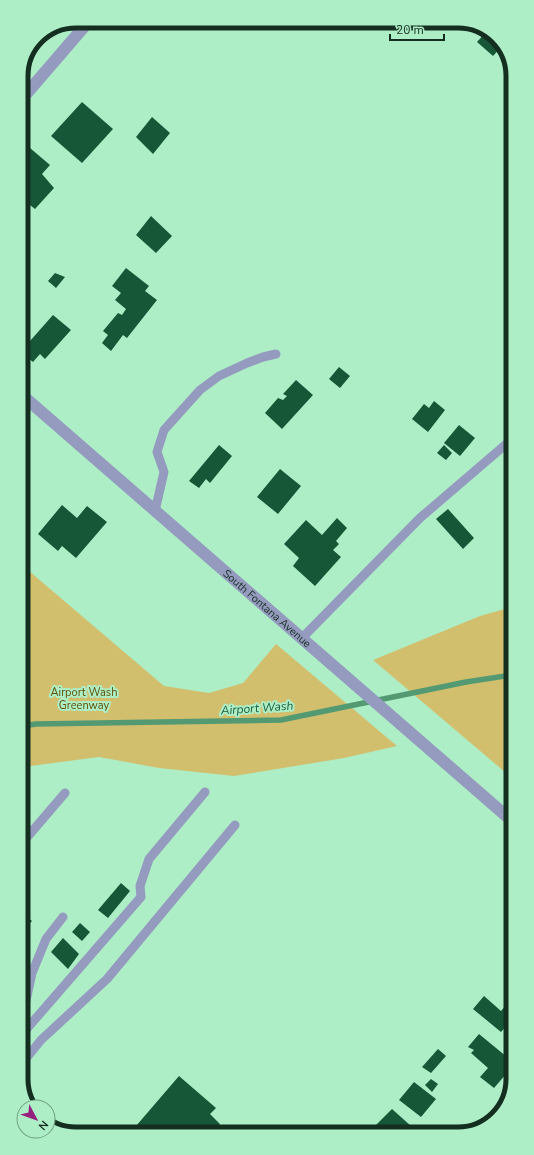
<svg xmlns="http://www.w3.org/2000/svg" width="534" height="1155" font-family="'Nunito Sans',sans-serif">
<style>
.green{fill:#d1bf6e}
.lines{fill:none;stroke-linecap:round;stroke-linejoin:round}
.stream{stroke:#539a73;stroke-width:5.5}
.building{fill:#165738}
.lane{stroke:#959bbe;stroke-width:9}
.street{stroke:#959bbe;stroke-width:12}
.labels{text-anchor:middle;dominant-baseline:central;stroke-width:4;stroke-linejoin:round;paint-order:stroke}
.street-label{font-size:11px;fill:#142e20;stroke:#aeeec7}
.park-label{font-size:11px;fill:#5e5007;stroke:#aeeec7}
.water-label{font-size:12px;font-style:italic;fill:#1c5e3e;stroke:#aeeec7}
.rim{fill:none;stroke:#142e20;stroke-width:5}
</style>
<rect width="100%" height="100%" fill="#aeeec7"/>
<g class="green">
<path d="M22,565L164,686L209,693L243,683L276,644L397,746L344,758L234,776L159,768L99,757L23,767Z"/>
<path d="M512,607V766L506,773L373,660L480,616Z"/>
</g>
<g class="lines">
<path class="stream" d="M23,726L36,724L281,720L466,682L512,675"/>
</g>
<g class="building">
<path d="M487,31L491,32L502,46L493,56L477,42Z"/>
<path d="M82,102L113,129L82,163L51,136Z"/>
<path d="M152,117L170,133L153,154L136,137Z"/>
<path d="M30,148L50,165L42,174L54,188L35,209L21,198V158Z"/>
<path d="M151,216L172,236L156,253L136,235Z"/>
<path d="M126,268L149,286L145,291L157,300L127,338L123,335L111,351L102,343L108,335L103,331L118,313L122,315L126,309L115,300L121,293L112,286Z"/>
<path d="M55,273L65,277L56,288L48,281Z"/>
<path d="M53,315L71,330L45,359L40,354L33,362L22,353V350Z"/>
<path d="M339,367L350,376L340,388L329,379Z"/>
<path d="M296,380L313,395L282,429L265,413L278,398L283,400L287,396L283,394Z"/>
<path d="M434,401L445,410L428,432L412,419L424,404L429,408Z"/>
<path d="M459,425L475,438L460,456L444,443Z"/>
<path d="M219,445L232,456L210,483L206,479L199,488L189,481Z"/>
<path d="M444,445L452,453L446,460L437,453Z"/>
<path d="M280,469L301,486L278,514L257,497Z"/>
<path d="M62,505L77,518L87,506L107,522L76,558L62,546L58,551L38,534Z"/>
<path d="M448,509L474,538L463,549L436,519Z"/>
<path d="M337,518L347,528L336,541L339,544L333,550L341,557L315,586L293,566L299,558L284,544L306,520L322,535Z"/>
<path d="M121,883L130,891L108,918L98,910Z"/>
<path d="M23,914L32,921L24,930V927Z"/>
<path d="M80,923L90,932L82,941L72,932Z"/>
<path d="M63,938L79,954L68,969L51,952Z"/>
<path d="M484,996L501,1011L507,1004L513,1008V1030L507,1025L501,1032L473,1009Z"/>
<path d="M479,1034L513,1062V1066L494,1088L480,1077L488,1068L471,1053L474,1050L468,1047Z"/>
<path d="M438,1049L446,1056L431,1073L422,1067Z"/>
<path d="M179,1076L216,1108L210,1114L220,1124L212,1133H130Z"/>
<path d="M431,1079L438,1084L432,1092L425,1085Z"/>
<path d="M414,1082L436,1099L421,1117L399,1100Z"/>
<path d="M392,1109L411,1126L407,1131L380,1132L374,1127Z"/>
<path d="M228,1125L237,1133H221Z"/>
</g>
<g class="lines">
<g class="lane">
<path d="M155,511L164,472L157,452L164,430L200,390L219,376L247,363L263,357L276,354"/>
<path d="M302,638L420,518L511,440"/>
<path d="M23,842L65,793"/>
<path d="M24,1010L32,973L46,939L63,917"/>
<path d="M24,1032L141,897L140,886L149,859L205,792"/>
<path d="M24,1061L41,1040L107,979L235,825"/>
</g>
<g class="street">
<path d="M21,100L89,21"/>
<path id="s1" d="M22,395L512,821"/>
</g>
</g>
<g class="labels">
<g class="street-label">
<text stroke="none"><textPath href="#s1" startOffset="325">South Fontana Avenue</textPath></text>
</g>
<g class="park-label">
<text x="84" y="692">Airport Wash<tspan x="84" dy="13">Greenway</tspan></text>
</g>
<g class="water-label">
<text transform="translate(257 708) rotate(-4)">Airport Wash</text>
</g>
</g>
<path d="M0 0H534V1155H0ZM76 28H458A48 48 0 0 1 506 76V1079A48 48 0 0 1 458 1127H76A48 48 0 0 1 28 1079V76A48 48 0 0 1 76 28Z" fill="#aeeec7" fill-rule="evenodd"/>
<path class="rim" d="M76 28H458A48 48 0 0 1 506 76V1079A48 48 0 0 1 458 1127H76A48 48 0 0 1 28 1079V76A48 48 0 0 1 76 28Z"/>
<g transform="translate(36 1119) rotate(131)"><circle r="19" fill="#aeeec7" stroke="#70a184"/>
<path d="M0-3L7 15L0 10L-7 15Z" fill="#95207e"/>
<text y="-6" font-size="11" font-weight="bold" text-anchor="middle" fill="#142e20">N</text>
</g>
<path d="M390 34v6h54v-6" fill="none" stroke="#142e20" stroke-width="2"/>
<text x="396" y="34" font-size="12" fill="#142e20" stroke="#aeeec7" stroke-width="3" paint-order="stroke">20 m</text>
</svg>
